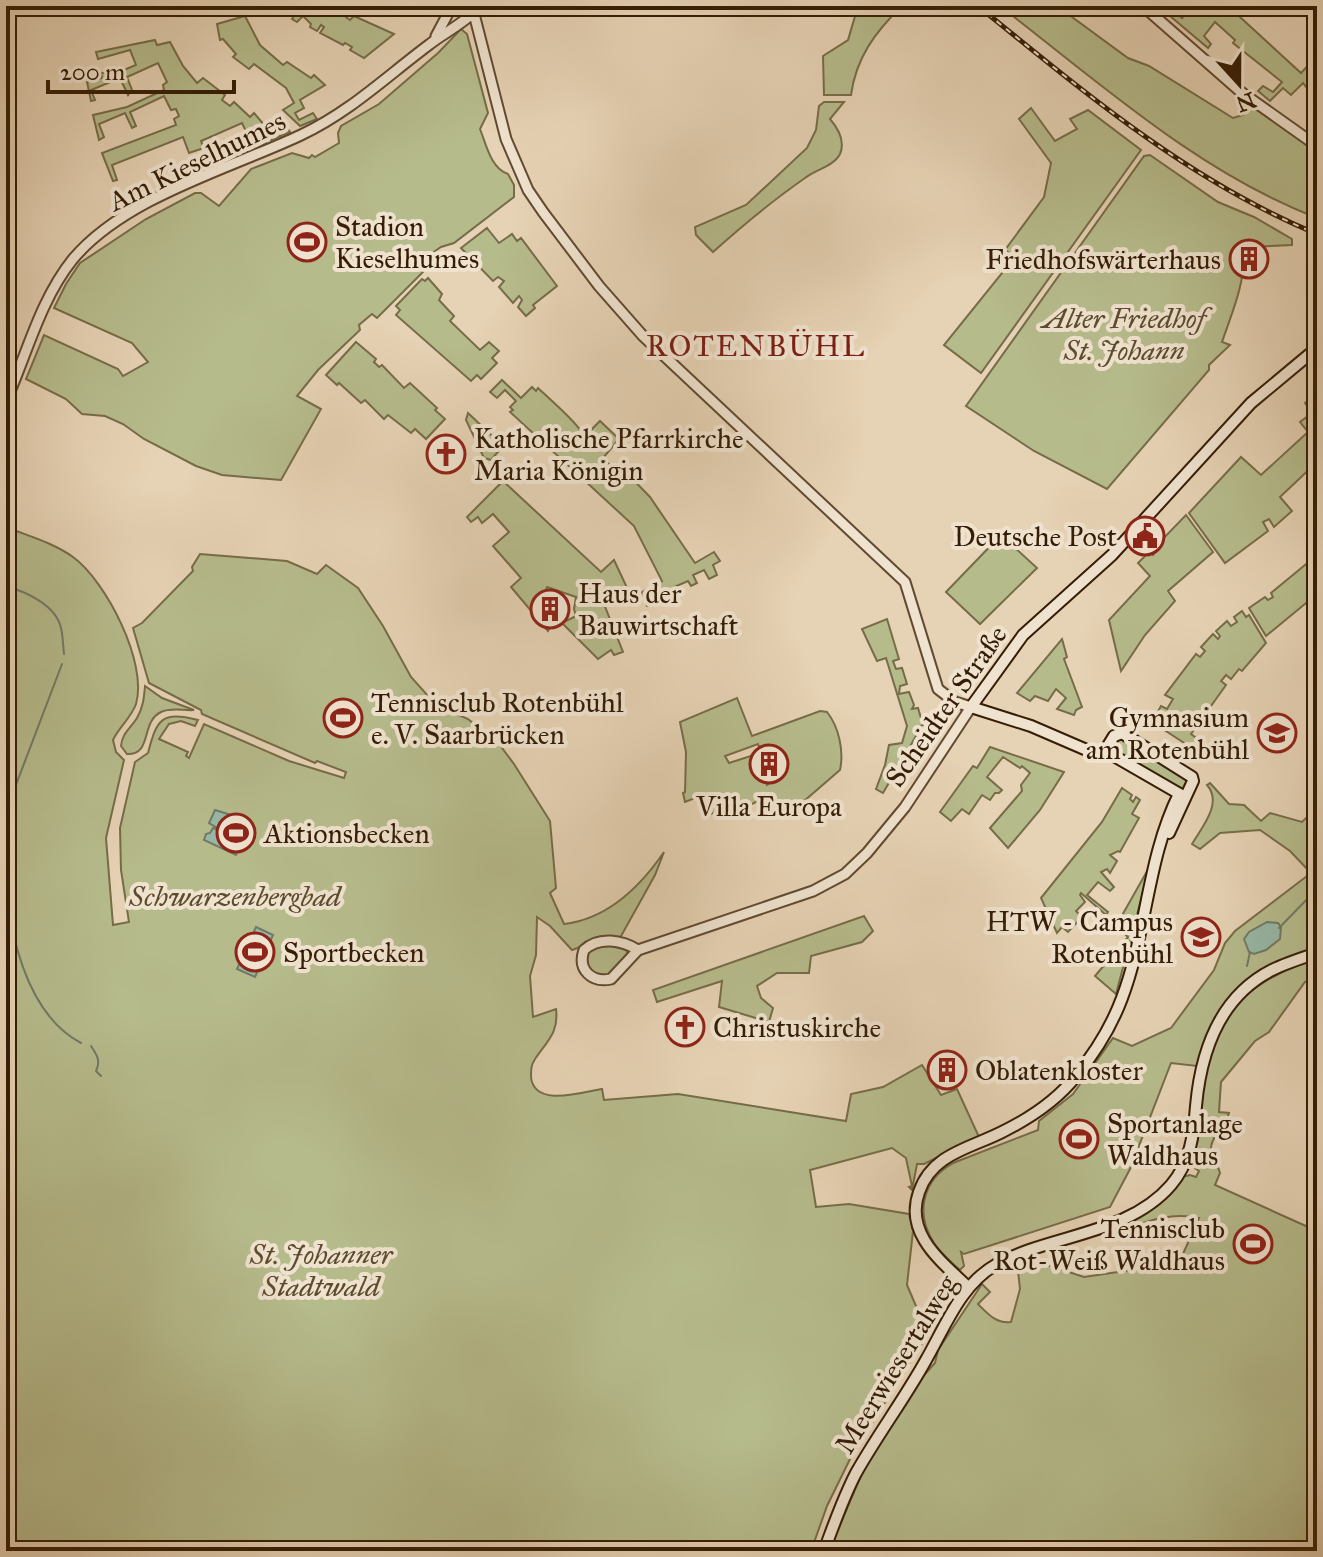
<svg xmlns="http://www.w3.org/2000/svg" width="1323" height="1557" font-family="'IM FELL Great Primer',serif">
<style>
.green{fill:#b6bb8c;stroke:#766c48;stroke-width:2;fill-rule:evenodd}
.water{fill:#97b8a7;stroke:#707a66;stroke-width:2}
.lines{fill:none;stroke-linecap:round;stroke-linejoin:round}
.stream{stroke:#707a66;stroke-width:2}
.tertiary-casing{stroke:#614a31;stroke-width:13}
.secondary-casing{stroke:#351d05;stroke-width:14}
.tertiary{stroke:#efe2ce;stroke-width:9}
.secondary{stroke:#efe2ce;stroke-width:10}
.rail-casing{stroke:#351d05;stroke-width:5}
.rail{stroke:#efe2ce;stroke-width:2;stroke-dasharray:6;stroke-linecap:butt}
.labels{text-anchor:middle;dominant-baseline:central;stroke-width:8;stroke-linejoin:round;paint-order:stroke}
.street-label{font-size:28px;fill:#351d05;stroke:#efe2ce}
.poi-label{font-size:28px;fill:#351d05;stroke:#efe2ce;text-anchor:start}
.park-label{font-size:28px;font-style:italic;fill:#5c4c2e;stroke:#efe2ce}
.neighbourhood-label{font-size:30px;letter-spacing:2px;fill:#7a1f14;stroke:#efe2ce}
</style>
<rect width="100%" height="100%" fill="#e6d2b4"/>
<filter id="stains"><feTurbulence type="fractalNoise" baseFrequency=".0025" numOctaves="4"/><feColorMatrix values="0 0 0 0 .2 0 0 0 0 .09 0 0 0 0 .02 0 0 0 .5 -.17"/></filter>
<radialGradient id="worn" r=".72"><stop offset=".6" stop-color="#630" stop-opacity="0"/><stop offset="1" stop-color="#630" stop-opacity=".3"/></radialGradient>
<g class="green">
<path d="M286,6H338L348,14L346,17L350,20L354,16L394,34L364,58L350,50L352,47L345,43L343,45L320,33L324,27L321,25L317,31L310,27L311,24L303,16L297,22L292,19L294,16Z"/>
<path d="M858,6H902C875,32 856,58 851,95H824L823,56L848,40Z"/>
<path d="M1000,6H1057L1128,58L1149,66L1233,118L1243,115L1252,104L1317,150V218C1198,172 1100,83 1000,6Z"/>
<path d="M1193,6H1228L1301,73L1315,58L1317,105L1307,93L1309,91L1303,83L1291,95L1283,88L1270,101L1258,91L1263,86L1273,92L1282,82L1233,43L1235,40L1215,22L1204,36L1211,44L1208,48L1170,16L1175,12L1182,18Z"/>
<path d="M245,16L260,45L283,65L287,62L311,78L314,75L325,85L300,100L304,108L295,113L299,120L313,113L317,119L300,126L283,110L294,103L286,88L254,64L249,69L233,57L236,54L223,39L220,40L217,24Z"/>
<path d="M461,29L467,34L488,113L480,129C486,144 491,169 508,174L514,185V197L454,243L441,247L431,254L423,272L377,318L372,314L359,325L360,330L318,370L297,396L321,409L281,480L222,475L196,466L144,439L123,424L105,416L82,414L66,399L26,379L44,335L118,369L123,376L148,362L132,343L54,308L66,284L80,263L146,219L195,193H201L219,206L251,169L292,153L309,158L312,155L315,157L339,143L338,133L341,126L379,104L438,53Z"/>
<path d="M155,40L157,45L170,42L183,66L197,83L203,78L225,95L222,100L230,106L234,102L250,117L254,113L266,127L270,137L284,131L282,124L270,129L269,127L280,118L290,132L271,140L269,137L264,139L266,143L254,148L242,123L201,141L204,148L189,153L183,137L112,165L117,180L113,181L102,153L176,125L174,119L179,116L176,109L171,110L164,96L130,112L136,126L132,128L125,113L99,124L104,137L99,140L93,115L127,107L164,90L163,85L167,82L158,63L127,77L132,90L128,95L120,78L91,90L95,100L91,101L87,82L102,78L101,73L119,72L136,65L130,50L98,59L96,52Z"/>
<path d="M824,102H844L830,119C836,126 846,140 840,154C834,166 815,170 805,178C772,201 743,225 713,252L696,235L695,227L746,205L807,148L816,130L819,106Z"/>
<path d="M1031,108L1055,141L1077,129L1070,119L1088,110L1141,150L981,373L944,345L1015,257L1005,250L1044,197L1051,163L1019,119Z"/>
<path d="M1150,155L1218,202L1254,217L1292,239V245L1248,247L1247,255H1244C1244,287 1231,315 1222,342L1230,345L1209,365V370L1107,489L1034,451L966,406L1144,156Z"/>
<path d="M487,228L499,243L512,234L517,241L521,238L557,286L533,305L535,308L526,316L518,307L522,300L519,296L513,303L499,287L504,281L498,277L493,281L461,248Z"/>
<path d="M428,278L442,294L439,300L454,316L450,321L480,350L489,342L499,351L492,358L497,363L481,379L477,375L471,381L396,315L400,310L396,306L422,279L425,281Z"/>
<path d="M356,342L376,359L374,362L379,367L382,365L404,388L410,383L437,408L435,410L445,419L426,439L415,429L411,433L388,415L384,419L365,400L361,403L339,383L337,385L326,375Z"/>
<path d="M502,380L521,398L532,387L536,391L538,388C554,403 572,418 581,431L575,437L580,441L600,421L619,439L603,458L615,470L620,466L650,497L695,563L714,552L720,561L713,565L717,575L709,579L704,570L693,575L697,583L691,586L688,581L674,587L676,593L647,606L642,592L662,581L634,526L510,412L513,410L510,407L516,401L505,390L497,398L490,392Z"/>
<path d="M1317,394V462L1280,497L1292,511L1274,527L1269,519L1263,522L1268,531L1225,563L1189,513L1241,457L1261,475L1308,432L1300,422L1312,413L1305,403Z"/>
<path d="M468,413L503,446L491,460L484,458L466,420Z"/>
<path d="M503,481L601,572L614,560L629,592L604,604L623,652L614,655L611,650L598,659L562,623L576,616L574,609L576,597L547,587L537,615L553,621L548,631L511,587L521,578L493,546L509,532L493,514L482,523L478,517L471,522L467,517Z"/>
<path d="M1186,515L1213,552L1168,591L1175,601L1145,635L1121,671L1109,620L1150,576L1138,563L1149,552L1153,555L1156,551L1154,548Z"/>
<path d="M6,527C28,536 54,543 73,557C106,581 148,663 136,704C131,718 119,727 113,740L116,752L124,760L106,838L113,925L129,922L121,870L120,828L135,762L148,753C157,719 161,711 198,720L195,726L181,721L169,724L159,739L188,752L186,756L189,758L204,724L289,761L344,778L346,772L317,761L315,763L202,714L201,710L149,683L133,628L142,623L193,571L192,567L200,554L287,561L317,574L326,565L358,588L383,626L411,677L436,705L468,719L499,744L514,764L550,821L556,888L550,893L564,924C607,919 640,887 664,852L655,875L620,938L608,937L572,950L550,926L537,917L536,955L530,976L533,1017L556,1009C559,1033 547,1041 535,1059C531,1065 531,1070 531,1077C534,1108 583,1092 602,1089L604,1100L678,1094L846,1121L851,1094L883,1087L922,1065L941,1095L957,1089L979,1137L924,1164H917L912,1190L909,1187L912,1186L906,1158L892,1148L810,1170L816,1207L849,1204L909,1214L913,1231L907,1285L928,1334L852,1455L827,1506L811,1551H6Z"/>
<path d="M1001,535L1037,568L980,624L946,592Z"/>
<path d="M1317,555V594L1266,636L1249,608L1265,597L1268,600L1273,597L1271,593Z"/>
<path d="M1242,611L1246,617L1249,615L1266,643L1242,671L1239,669L1231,679L1226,675L1221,681L1226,685L1191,734L1207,746L1201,754L1152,722L1161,706L1167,709L1173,699L1165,695L1196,654L1200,657L1205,651L1201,647L1213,634L1218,639L1220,636L1216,631L1227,621L1231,626L1237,622L1234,617Z"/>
<path d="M887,619L899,659L893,661L896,669L902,668L907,684L900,686L899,694L909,692L914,705L912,709L918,708L923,725L914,729L916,736L883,793L876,789L885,765L889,745L902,743L907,726L886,658L877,661L862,629Z"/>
<path d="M1062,639L1067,657L1064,659L1082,707L1076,710L1074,715L1057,709L1066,698L1056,689L1048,701L1035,696L1030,701L1017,693Z"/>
<path d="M145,686L162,698L194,710C184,711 172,707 161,712C140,722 153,755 127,754L121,746C122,733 131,728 137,718C143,708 144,698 145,686Z"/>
<path d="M737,698L752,736L820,711L827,712C839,727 844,751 840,770L789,814L785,815L780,806L771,810L764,798L748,806L710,814L703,795L685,802L683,793L685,792L686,752L680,722ZM758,744L762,755L768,753L772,762L777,765L775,769L778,777L767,785L757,754L729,763L725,756Z"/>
<path d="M1122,737L1187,776L1186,787L1180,790L1113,751V741Z"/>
<path d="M990,747L1064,772L1040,810L1008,848L990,828L1022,791L1021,785L1030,773L1022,766L1020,768L1003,757L987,777L1002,790L999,793H995L990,800L982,795L969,814L962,809L951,821L940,812L973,766L977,768Z"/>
<path d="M1210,783L1229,804L1244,805L1261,821L1270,813L1302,822L1317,808V949L1283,961L1224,1007L1208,1033L1197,1066L1171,1063L1130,1169L1110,1207L964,1254L961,1252L964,1266L960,1270C951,1262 940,1253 934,1243C915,1214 922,1180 953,1163L1038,1130L1039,1121L1073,1094L1113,1038L1132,1046L1171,1028L1214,970L1225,943L1235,931L1311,873L1290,851L1260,830L1220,833L1200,849L1192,844C1202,827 1223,803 1207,785Z"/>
<path d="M1122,788L1132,795L1130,799L1133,802L1136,797L1140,800L1132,814L1139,818L1120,852L1118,851L1110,855L1117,861L1110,873L1107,869L1101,872L1114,887L1110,891L1098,882L1087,895L1108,912L1106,915L1081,893L1080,895L1085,902L1076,911L1082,917L1068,932L1062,927L1057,933L1041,898L1102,822Z"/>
<path d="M1150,866L1116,994L1095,976L1128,937L1116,926Z"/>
<path d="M864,916L873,931L862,942L811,956L809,973H777L757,986L761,998L773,1008L769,1022L719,1007L722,981L657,1002L653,990Z"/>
<path d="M609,945L626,950L628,954L608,976L597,977L586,966L587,952L595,946Z"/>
<path d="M1317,958V979L1305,982L1269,1032L1255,1041L1221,1082L1219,1112L1229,1113C1226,1126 1211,1136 1211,1148C1212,1155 1218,1166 1220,1173L1215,1185L1317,1231V1551H829L862,1473L918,1382L935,1363L938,1350L982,1284L990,1292L978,1304C988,1314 996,1324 1011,1322L1020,1289L1017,1262L1026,1258L1084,1277L1179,1263L1199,1218C1169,1211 1143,1223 1114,1233L1111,1228L1154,1207L1182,1177L1190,1175L1196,1177L1199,1171L1192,1166C1191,1151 1198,1133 1199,1118C1208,1026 1228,989 1317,958Z"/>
</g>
<g class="water">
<path d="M215,810L250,821L236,855L204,840L206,834L210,833L213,828L226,833L209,823Z"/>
<path d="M1267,922L1278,923L1281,927L1280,939L1266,950L1254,954L1249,952L1244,939L1249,932Z"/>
<path d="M256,927L273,935L255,977L237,969Z"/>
</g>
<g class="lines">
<g class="stream">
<path d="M6,586C26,592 56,605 61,628C63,636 63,646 64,654"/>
<path d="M6,811L62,664"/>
<path d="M6,893C13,946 30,1016 81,1043"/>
<path d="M1279,928L1315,891"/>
<path d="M1247,966L1250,952"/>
<path d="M91,1046C97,1055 101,1061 96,1071L101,1076"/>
</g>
<defs>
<g id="tertiary">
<path d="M472,6L506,139L528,190L543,212L599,286L643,336L905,582L938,689L955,702L971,707L905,807L867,853L845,874L813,891L638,950L611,979C592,983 577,970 584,950C599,936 622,940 638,950"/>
<path d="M1143,6L1241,92L1317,146"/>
<path d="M436,36L452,6"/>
<path d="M6,401C27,354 40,300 73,259C125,197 229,169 301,135C350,112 387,76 430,44C444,33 461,25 474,12"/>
</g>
<g id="secondary">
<path d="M1096,754L1106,749L1114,736L1122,733L1192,777L1193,781L1169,833"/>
<path d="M1185,797L1114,756L1096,754L1031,726L971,707L1023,635L1112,555L1251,403L1317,348"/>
<path d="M968,1287C942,1262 904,1234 919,1192C932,1153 972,1148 1004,1131C1030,1118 1058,1099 1076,1076C1094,1054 1112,1025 1122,998C1147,932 1147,858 1179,794"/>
<path d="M824,1551C834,1524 843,1498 856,1473C878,1434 905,1398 926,1360C946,1325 961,1284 997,1264C1052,1234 1128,1235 1171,1185C1190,1163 1194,1134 1196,1106C1201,1051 1219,997 1272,970C1286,963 1302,958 1317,953"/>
</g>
</defs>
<use href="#tertiary" class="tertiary-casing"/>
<use href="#secondary" class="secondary-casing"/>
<use href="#tertiary" class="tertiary"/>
<use href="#secondary" class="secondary"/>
<defs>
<path id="rail" d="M978,6C1084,92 1189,181 1317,234"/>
</defs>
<use href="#rail" class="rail-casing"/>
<use href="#rail" class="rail"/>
</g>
<defs>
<symbol id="stadium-ring" viewBox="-11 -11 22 22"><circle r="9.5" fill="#efe2ce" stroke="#8f2418" stroke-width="1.5"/><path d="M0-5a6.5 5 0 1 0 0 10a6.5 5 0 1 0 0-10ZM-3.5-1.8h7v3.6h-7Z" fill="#8f2418"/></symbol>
<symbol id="building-ring" viewBox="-11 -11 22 22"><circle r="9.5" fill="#efe2ce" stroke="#8f2418" stroke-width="1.5"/><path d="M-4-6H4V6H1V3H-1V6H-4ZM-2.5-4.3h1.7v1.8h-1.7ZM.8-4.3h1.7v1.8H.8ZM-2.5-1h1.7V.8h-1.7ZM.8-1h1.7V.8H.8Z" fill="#8f2418"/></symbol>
<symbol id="church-ring" viewBox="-11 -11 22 22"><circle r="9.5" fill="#efe2ce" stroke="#8f2418" stroke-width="1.5"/><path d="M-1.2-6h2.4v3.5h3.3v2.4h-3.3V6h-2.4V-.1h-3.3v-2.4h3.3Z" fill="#8f2418"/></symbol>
<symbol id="civic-ring" viewBox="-11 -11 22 22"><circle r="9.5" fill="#efe2ce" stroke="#8f2418" stroke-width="1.5"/><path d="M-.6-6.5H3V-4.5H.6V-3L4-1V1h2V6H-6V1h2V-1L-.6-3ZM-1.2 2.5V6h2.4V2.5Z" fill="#8f2418"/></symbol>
<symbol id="school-ring" viewBox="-11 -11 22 22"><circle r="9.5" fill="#efe2ce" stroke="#8f2418" stroke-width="1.5"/><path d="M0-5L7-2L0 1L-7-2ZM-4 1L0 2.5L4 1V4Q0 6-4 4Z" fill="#8f2418"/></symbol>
<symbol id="university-ring" viewBox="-11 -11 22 22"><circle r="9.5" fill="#efe2ce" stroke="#8f2418" stroke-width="1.5"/><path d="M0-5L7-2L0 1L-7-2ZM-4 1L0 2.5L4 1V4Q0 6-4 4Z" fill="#8f2418"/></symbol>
</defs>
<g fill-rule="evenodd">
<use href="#stadium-ring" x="285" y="220" width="44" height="44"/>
<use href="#building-ring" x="1227" y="237" width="44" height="44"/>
<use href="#church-ring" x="424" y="432" width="44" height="44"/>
<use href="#civic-ring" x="1123" y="514" width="44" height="44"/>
<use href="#building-ring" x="528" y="587" width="44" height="44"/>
<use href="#stadium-ring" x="321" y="696" width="44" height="44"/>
<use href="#school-ring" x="1255" y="711" width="44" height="44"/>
<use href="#building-ring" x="747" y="742" width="44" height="44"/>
<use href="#stadium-ring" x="214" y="811" width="44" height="44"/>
<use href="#university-ring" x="1179" y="915" width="44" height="44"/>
<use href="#stadium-ring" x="233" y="930" width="44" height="44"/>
<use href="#church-ring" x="663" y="1005" width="44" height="44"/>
<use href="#building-ring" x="925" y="1048" width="44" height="44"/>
<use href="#stadium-ring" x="1057" y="1117" width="44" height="44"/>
<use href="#stadium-ring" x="1231" y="1222" width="44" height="44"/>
</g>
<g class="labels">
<g class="street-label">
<text transform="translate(197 161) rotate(-26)">Am Kieselhumes</text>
<text transform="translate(946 706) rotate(-55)">Scheidter Straße</text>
<text transform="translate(896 1364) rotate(-58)">Meerwiesertalweg</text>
</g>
<g class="poi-label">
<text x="335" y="226">Stadion<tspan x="335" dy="32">Kieselhumes</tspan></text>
<text x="1221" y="259" text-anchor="end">Friedhofswärterhaus</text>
<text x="474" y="438">Katholische Pfarrkirche<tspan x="474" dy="32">Maria Königin</tspan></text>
<text x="1117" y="536" text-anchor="end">Deutsche Post</text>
<text x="578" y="593">Haus der<tspan x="578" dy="32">Bauwirtschaft</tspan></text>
<text x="371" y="702">Tennisclub Rotenbühl<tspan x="371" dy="32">e. V. Saarbrücken</tspan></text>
<text x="1249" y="717" text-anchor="end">Gymnasium<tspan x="1249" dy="32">am Rotenbühl</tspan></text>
<text x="769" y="806" text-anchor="middle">Villa Europa</text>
<text x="264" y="833">Aktionsbecken</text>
<text x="1173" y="921" text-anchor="end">HTW - Campus<tspan x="1173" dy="32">Rotenbühl</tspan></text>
<text x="283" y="952">Sportbecken</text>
<text x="713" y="1027">Christuskirche</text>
<text x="975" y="1070">Oblatenkloster</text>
<text x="1107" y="1123">Sportanlage<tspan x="1107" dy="32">Waldhaus</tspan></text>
<text x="1225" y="1228" text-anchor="end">Tennisclub<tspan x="1225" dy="32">Rot-Weiß Waldhaus</tspan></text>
</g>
<g class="park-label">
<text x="1124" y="318">Alter Friedhof<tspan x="1124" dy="32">St. Johann</tspan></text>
<text x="235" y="896">Schwarzenbergbad</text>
<text x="321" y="1254">St. Johanner<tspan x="321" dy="32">Stadtwald</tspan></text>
</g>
<g class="neighbourhood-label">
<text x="756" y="346">ROTENBÜHL</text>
</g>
</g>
<rect width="1323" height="1557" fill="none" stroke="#e6d2b4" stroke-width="32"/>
<rect x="8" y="8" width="1307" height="1541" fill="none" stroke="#351d05" stroke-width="4"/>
<rect x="16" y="16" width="1291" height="1525" fill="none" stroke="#351d05" stroke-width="2"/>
<g transform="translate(1239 84) rotate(159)" stroke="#efe2ce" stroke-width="6" paint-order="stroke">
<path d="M0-6L14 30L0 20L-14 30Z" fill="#351d05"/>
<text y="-12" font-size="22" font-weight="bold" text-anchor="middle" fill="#351d05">N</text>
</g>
<path d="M48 80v12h186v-12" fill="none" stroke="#351d05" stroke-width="4"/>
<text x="60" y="80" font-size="24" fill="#351d05" stroke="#efe2ce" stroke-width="6" paint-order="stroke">200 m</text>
<rect width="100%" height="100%" filter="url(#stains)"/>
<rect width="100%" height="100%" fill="url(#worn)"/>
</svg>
